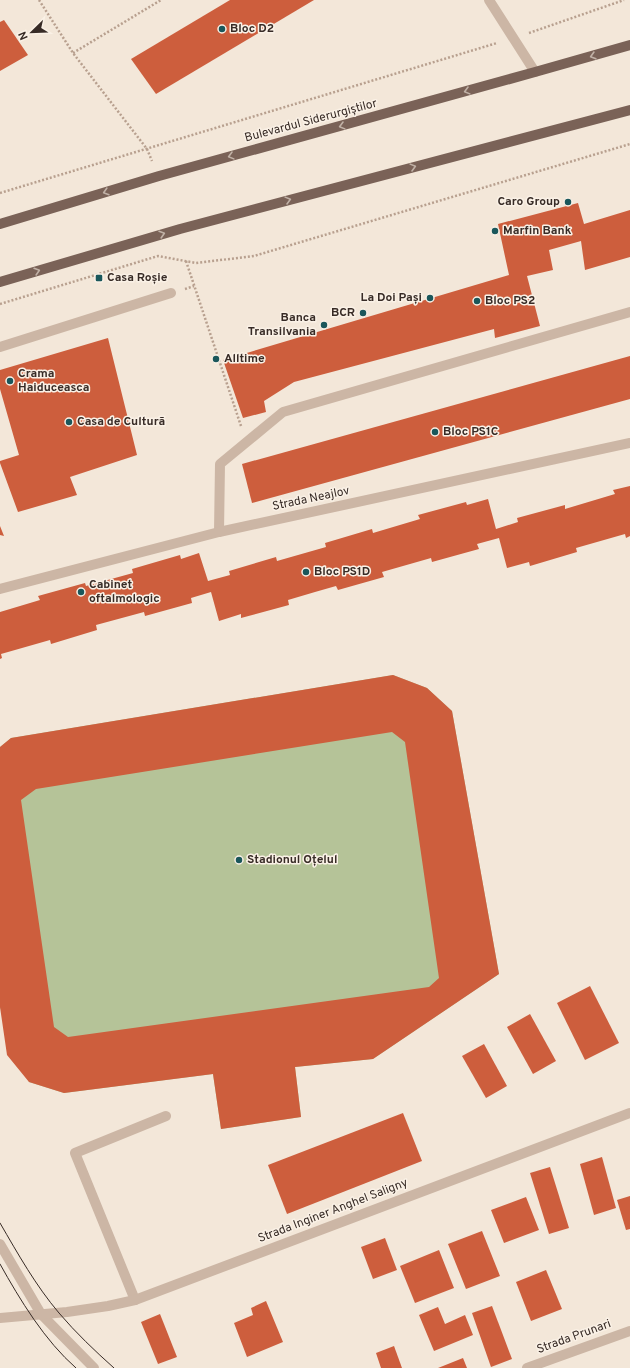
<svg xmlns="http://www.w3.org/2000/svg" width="630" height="1368" font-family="Overpass,sans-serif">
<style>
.green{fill:#b5c398}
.building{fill:#cd5e3d;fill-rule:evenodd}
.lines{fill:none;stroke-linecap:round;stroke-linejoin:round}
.path{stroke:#b8a08f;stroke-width:2.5;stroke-dasharray:2 2;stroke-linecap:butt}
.minor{stroke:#ccb6a5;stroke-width:10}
.major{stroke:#7a6257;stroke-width:10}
.tram{stroke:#372b26;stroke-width:1}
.oneway{stroke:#c0b1a6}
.poi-dot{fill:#1a575b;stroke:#faf1e6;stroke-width:1.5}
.labels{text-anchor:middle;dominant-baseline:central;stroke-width:3;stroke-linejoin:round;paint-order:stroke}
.poi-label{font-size:12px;font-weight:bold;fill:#372b26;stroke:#faf1e6;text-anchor:start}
.street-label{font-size:12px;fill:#372b26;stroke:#faf1e6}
</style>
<rect width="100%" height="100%" fill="#f3e7d9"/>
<path class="green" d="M393,675L427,688L452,711L499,974L373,1059L295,1067L301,1117L221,1129L213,1074L64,1093L29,1082L0,1007V747L11,738Z"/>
<g class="building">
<path d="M230,0H314L156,94L131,59Z"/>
<path d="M4,20L28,55L0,71V22Z"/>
<path d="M578,203L584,224L630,210V257L585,270L581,241L549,250L553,270L527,276L540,326L495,338L494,329L294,382L264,401L266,412L243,418L223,360L509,275L498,224Z"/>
<path d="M108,338L137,455L70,477L77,495L18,512L0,463V461L19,455L0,389V370Z"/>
<path d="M630,356V399L252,503L242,464Z"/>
<path d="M630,486V536L626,538L625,534L576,548L577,552L530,566L529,562L507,568L499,538L477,544L479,549L432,562L431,558L382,572L384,577L338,590L336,586L315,592L288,600L289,605L241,618V614L219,621L211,592L191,598L192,603L145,616L144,612L96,625L97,630L51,644L50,640L1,654L2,658L0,659V612L40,600L38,596L85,583L86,586L133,573L132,569L180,555L181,559L199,553L208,581L230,575L229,571L276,557L277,561L326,547L325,543L372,529L373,533L420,519L418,515L466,502L467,505L488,499L496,529L518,522L517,518L565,505V509L615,494L613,490Z"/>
<path d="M0,526L4,536L0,535Z"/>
<path d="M393,675L427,688L452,711L499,974L373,1059L295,1067L301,1117L221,1129L213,1074L64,1093L29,1082L7,1055L0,1007V747L11,738ZM392,732L405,742L439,978L429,987L68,1037L54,1027L21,800L36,789Z"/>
<path d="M590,986L619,1043L585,1060L557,1003Z"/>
<path d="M530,1014L556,1061L533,1074L507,1027Z"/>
<path d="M484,1044L507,1086L486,1098L462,1056Z"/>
<path d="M403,1113L422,1161L287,1214L268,1165Z"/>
<path d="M602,1157L616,1208L594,1215L580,1164Z"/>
<path d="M550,1167L569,1228L549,1234L530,1173Z"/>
<path d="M630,1196V1229L626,1230L617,1200Z"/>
<path d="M526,1197L539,1230L504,1243L491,1210Z"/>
<path d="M482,1231L500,1276L466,1289L448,1244Z"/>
<path d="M385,1238L397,1270L373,1279L361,1247Z"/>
<path d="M439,1250L454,1288L415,1303L400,1266Z"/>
<path d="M546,1270L562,1309L531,1321L516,1282Z"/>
<path d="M266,1301L283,1342L247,1357L234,1323L253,1315L251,1308Z"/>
<path d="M492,1306L512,1359L491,1367L472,1313Z"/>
<path d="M438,1307L445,1324L465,1315L473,1335L434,1351L419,1315Z"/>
<path d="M160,1314L177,1357L158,1364L141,1322Z"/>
<path d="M394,1346L402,1368H381L376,1353Z"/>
<path d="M463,1358L467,1368H438Z"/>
</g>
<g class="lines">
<g class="path">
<path d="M39,0L73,53L147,149L152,161"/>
<path d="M529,33L624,0"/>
<path d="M73,53L161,0"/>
<path d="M0,193L497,43"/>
<path d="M186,261L241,426"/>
<path d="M185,289L194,286"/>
<path d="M0,304L158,256L196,263L254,256L630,144"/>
</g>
<g class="minor">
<path d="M489,0L535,72"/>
<path d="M0,347L171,293"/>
<path d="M219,532L220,464L283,412L630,312"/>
<path d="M0,589L219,532L630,443"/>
<path d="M0,1244L41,1314L94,1368"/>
<path d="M135,1300L75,1153L166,1116"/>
<path d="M0,1318L67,1312L108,1306L135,1300L630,1113"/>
<path d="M527,1368L630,1331"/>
</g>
<g class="major">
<path d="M0,224L159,176L535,72L630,45"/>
<path d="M0,282L180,229L630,110"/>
</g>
<g class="tram">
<path d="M0,1223C18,1254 36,1286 59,1313C76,1333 95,1351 114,1368"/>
<path d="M0,1264C20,1300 45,1341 76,1368"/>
</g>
</g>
<defs><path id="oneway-chevron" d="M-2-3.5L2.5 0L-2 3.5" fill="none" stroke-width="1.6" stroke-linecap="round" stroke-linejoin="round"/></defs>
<g class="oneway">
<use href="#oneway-chevron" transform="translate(593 56) rotate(164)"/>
<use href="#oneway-chevron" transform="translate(467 91) rotate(165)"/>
<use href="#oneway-chevron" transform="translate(342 126) rotate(165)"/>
<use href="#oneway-chevron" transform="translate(231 156) rotate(165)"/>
<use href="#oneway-chevron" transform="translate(413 167) rotate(-15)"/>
<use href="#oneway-chevron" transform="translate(106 192) rotate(163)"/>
<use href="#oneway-chevron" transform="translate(288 200) rotate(-15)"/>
<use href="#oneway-chevron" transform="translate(162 234) rotate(-17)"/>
<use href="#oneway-chevron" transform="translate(37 271) rotate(-17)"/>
</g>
<g class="poi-dot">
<circle cx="222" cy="29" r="4"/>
<circle cx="568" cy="202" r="4"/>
<circle cx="495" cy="231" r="4"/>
<rect x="95" y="274" width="8" height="8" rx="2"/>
<circle cx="430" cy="298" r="4"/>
<circle cx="477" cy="301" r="4"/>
<circle cx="363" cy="313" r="4"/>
<circle cx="324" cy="325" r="4"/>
<circle cx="216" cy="359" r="4"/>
<circle cx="10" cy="381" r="4"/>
<circle cx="69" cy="422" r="4"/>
<circle cx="435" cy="432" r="4"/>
<circle cx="306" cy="572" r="4"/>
<circle cx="81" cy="592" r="4"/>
<circle cx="239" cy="860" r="4"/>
</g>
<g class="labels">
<g class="poi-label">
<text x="230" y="29">Bloc D2</text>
<text x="560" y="202" text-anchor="end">Caro Group</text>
<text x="503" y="231">Marfin Bank</text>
<text x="107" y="278">Casa Roșie</text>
<text x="422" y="298" text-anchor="end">La Doi Pași</text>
<text x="485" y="301">Bloc PS2</text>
<text x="355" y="313" text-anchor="end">BCR</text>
<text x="316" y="318" text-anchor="end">Banca<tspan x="316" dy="14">Transilvania</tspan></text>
<text x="224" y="359">Alltime</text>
<text x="18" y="374">Crama<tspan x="18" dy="14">Haiduceasca</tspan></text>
<text x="77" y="422">Casa de Cultură</text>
<text x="443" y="432">Bloc PS1C</text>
<text x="314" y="572">Bloc PS1D</text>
<text x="89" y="585">Cabinet<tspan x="89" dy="14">oftalmologic</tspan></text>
<text x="247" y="860">Stadionul Oțelul</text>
</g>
<g class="street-label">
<text transform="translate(311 121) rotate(-15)">Bulevardul Siderurgiștilor</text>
<text transform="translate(311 499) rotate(-12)">Strada Neajlov</text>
<text transform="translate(333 1211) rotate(-21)">Strada Inginer Anghel Saligny</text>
<text transform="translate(574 1337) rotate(-20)">Strada Prunari</text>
</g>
</g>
<g transform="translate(32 32) rotate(247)" stroke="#faf1e6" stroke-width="3" paint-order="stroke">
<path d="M0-3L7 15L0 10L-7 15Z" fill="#372b26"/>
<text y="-6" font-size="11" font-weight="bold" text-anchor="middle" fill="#372b26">N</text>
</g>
</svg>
